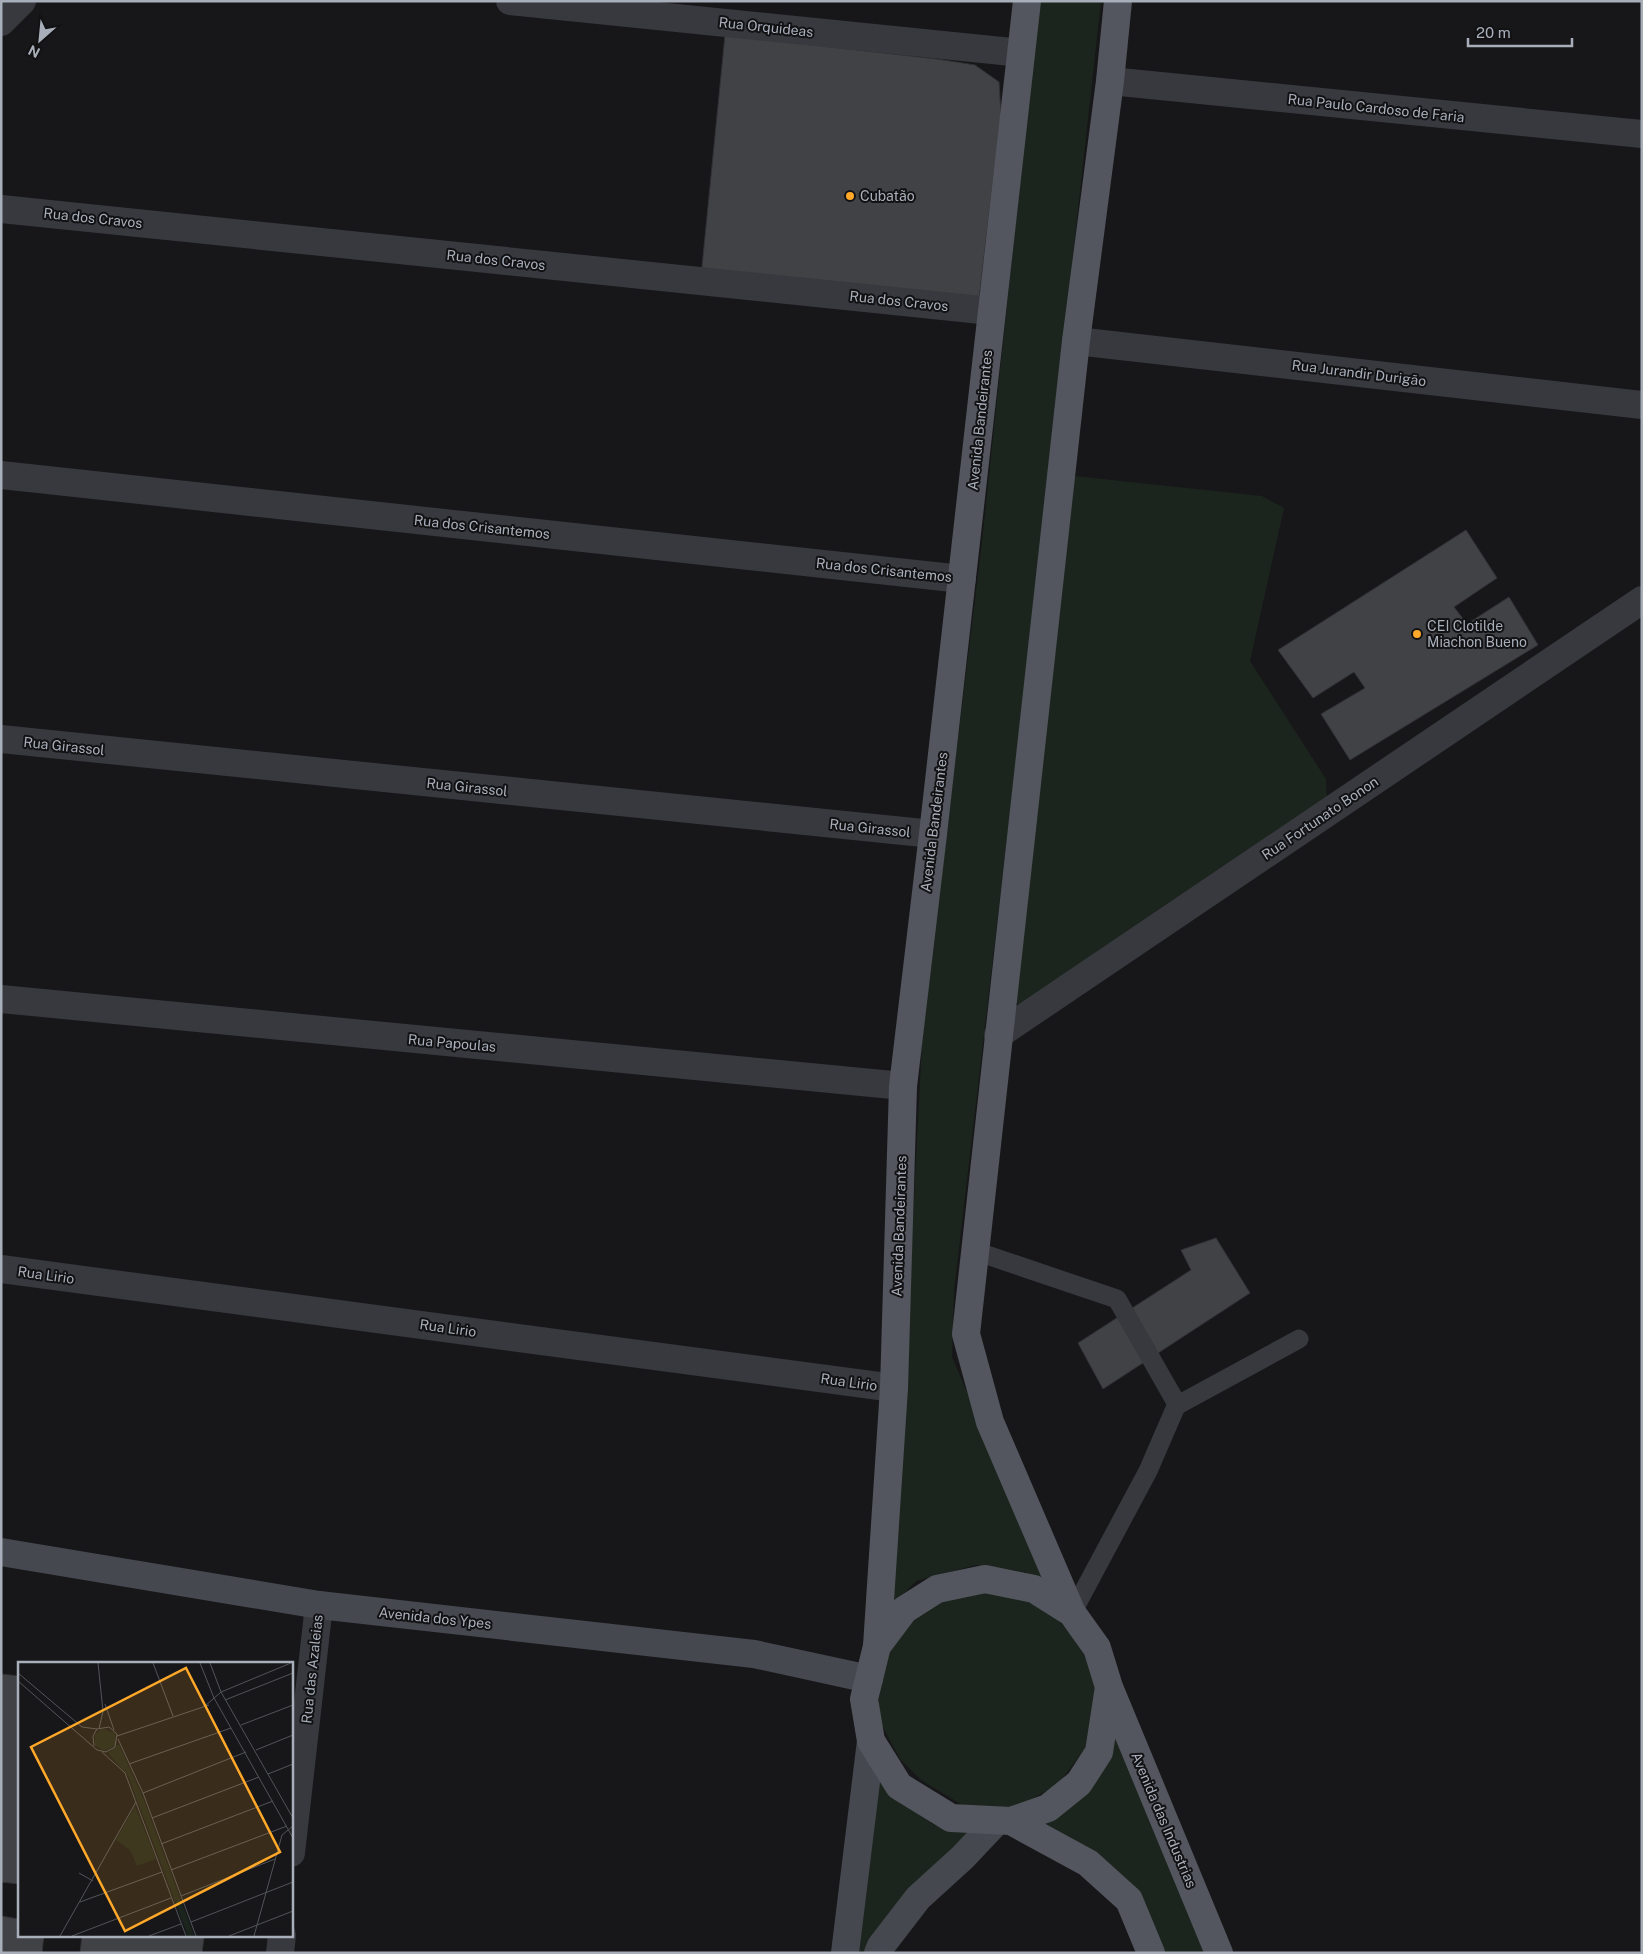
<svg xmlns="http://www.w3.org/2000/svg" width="1643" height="1954" font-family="'Public Sans',sans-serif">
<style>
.green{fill:#1c251d}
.building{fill:#414246;stroke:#313136}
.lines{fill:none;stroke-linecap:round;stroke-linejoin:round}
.lane{stroke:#37393f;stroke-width:19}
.street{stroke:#37393f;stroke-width:28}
.secondary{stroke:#45484f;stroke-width:28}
.primary{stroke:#53565e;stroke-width:28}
.poi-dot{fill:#ffa829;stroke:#121214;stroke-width:2}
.labels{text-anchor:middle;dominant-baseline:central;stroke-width:4;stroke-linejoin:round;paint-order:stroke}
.street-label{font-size:14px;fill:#a8afba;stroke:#121214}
.poi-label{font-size:14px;fill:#a8afba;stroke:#121214;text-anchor:start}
.inset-road{fill:none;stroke:#515459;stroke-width:1}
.view{fill:#ffa829;fill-opacity:0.15;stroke:#ffa829;stroke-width:2.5}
.inset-edge{fill:none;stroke:#a8afba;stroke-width:2.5}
</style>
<rect width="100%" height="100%" fill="#171719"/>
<g class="green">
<path d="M1039,1H1101L1036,590L954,1291L952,1357L1050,1586L1025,1572L976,1565L916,1581L893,1605L923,1024L982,542Z"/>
<path d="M1074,476L1262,496L1284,508L1250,661L1326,779L1327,800L1020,1005L1013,1000Z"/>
<path d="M980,1587L1041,1603L1077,1640L1100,1685L1091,1741L1058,1784L1015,1809L964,1806L921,1780L900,1759L877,1716L883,1662L920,1609Z"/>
<path d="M1113,1719L1209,1953H1165L1107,1862L1040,1823Z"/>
<path d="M878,1766L897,1799L934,1825L975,1832L868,1953H854Z"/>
</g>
<g class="building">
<path d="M725,35L937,59L975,65L999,82L1001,115L979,299L701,277Z"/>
<path d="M1466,530L1497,578L1454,607L1467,624L1509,597L1538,645L1350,760L1321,714L1365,688L1354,672L1313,698L1278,650Z"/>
<path d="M1216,1238L1250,1293L1103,1389L1078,1343L1191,1270L1181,1250Z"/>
<path d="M1,1674L19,1676V1884L1,1882Z"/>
<path d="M1,1916L19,1919V1935H44L42,1953H1Z"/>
<path d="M82,1935H189L204,1937L202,1953H80Z"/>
</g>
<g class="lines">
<g class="lane">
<path d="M975,1251L1117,1299L1177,1404L1148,1471L1072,1613"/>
<path d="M1176,1406L1299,1339"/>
</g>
<g class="street">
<path d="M510,1L1021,53"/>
<path d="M1,22L22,1"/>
<path d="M1110,81L1642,134"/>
<path d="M1,209L991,311"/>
<path d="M1076,341L1642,405"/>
<path d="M1,475L962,579"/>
<path d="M1,739L933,834"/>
<path d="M1,999L903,1086"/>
<path d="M998,1035L1642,600"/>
<path d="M1,1269L894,1388"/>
<path d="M291,1853L319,1605"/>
<path d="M280,1953L282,1935"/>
</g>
<g class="secondary">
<path d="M1,1552L319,1605L754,1654L869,1679"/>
<path d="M845,1953L871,1741"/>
<path d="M878,1953L881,1946L918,1898L963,1857L997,1821"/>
</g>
<g class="primary">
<path d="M1072,1613L990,1422L966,1334L1076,341L1110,81L1118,1"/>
<path d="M877,1646L894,1388L903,1086L933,834L1027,1"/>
<path d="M1109,1687L1099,1752L1079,1783L1048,1808L1011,1821L951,1818L899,1786L871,1741L864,1699L877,1646L904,1610L937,1589L985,1579L1034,1589L1072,1613L1097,1648L1109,1687L1219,1953"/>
<path d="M1011,1821L1088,1863L1129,1900L1151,1953"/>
</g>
</g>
<g class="poi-dot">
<circle cx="850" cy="196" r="5"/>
<circle cx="1417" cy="634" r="5"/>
</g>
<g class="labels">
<g class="street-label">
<text transform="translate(766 27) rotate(6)">Rua Orquideas</text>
<text transform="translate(1376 108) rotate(6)">Rua Paulo Cardoso de Faria</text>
<text transform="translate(93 218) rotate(6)">Rua dos Cravos</text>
<text transform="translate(496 260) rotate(6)">Rua dos Cravos</text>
<text transform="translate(899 301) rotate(6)">Rua dos Cravos</text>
<text transform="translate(1359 373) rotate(7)">Rua Jurandir Durigão</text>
<text transform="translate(980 420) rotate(-84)">Avenida Bandeirantes</text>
<text transform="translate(482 527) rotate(6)">Rua dos Crisantemos</text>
<text transform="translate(884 570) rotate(6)">Rua dos Crisantemos</text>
<text transform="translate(64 746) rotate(6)">Rua Girassol</text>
<text transform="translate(467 787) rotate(6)">Rua Girassol</text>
<text transform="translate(1320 818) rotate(-34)">Rua Fortunato Bonon</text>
<text transform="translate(934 822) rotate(-83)">Avenida Bandeirantes</text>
<text transform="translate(870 828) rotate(6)">Rua Girassol</text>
<text transform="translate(452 1043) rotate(5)">Rua Papoulas</text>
<text transform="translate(899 1226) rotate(-88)">Avenida Bandeirantes</text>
<text transform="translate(46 1275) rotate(8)">Rua Lirio</text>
<text transform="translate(448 1328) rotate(8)">Rua Lirio</text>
<text transform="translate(849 1382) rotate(8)">Rua Lirio</text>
<text transform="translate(435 1618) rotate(6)">Avenida dos Ypes</text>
<text transform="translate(312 1669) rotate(-84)">Rua das Azaleias</text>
<text transform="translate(1164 1820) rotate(67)">Avenida das Industrias</text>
</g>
<g class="poi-label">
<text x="860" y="196">Cubatão</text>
<text x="1427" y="626">CEI Clotilde<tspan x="1427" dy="16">Miachon Bueno</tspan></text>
</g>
</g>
<g transform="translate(18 1662)">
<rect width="275" height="275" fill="#171719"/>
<path d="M84,66L97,71L98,83L87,89L77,84V73ZM101,82L126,138L176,274H170L110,114L90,91ZM117,144L138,197L119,204L112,188L98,178Z" fill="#1c251d"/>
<path class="inset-road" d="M80,1L85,49L81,67M135,1L155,54M182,1L196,36M192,1L203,30L273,1M0,11L64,65L79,67M0,19L79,88L88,90L97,85L99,72L91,65L79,67L75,74L76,84M196,36L275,176M207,38L275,11M87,42L96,68M187,44L203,30L275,156M223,63L275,43M99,74L191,43M100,77L125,131L178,274M238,88L275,73M84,90L107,111L168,274M111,102L213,66M250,112L275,102M125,131L228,90M134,156L241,115M143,182L255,139M153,208L269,164M61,211L75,219M163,234L257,197M62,240L144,210M173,260L275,220M42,274L118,140M54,274L153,236M131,274L163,262M211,274L275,249M236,274L264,173L275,164"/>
<path class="view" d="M168,6L262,190L107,269L13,85Z"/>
<rect width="275" height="275" class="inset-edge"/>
</g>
<rect width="1643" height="1954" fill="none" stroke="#a8afba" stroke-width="5"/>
<g transform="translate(40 40) rotate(207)" stroke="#121214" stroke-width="4" paint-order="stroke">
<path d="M0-4L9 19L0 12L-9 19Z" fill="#a8afba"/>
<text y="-8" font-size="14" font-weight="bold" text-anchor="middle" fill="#a8afba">N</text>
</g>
<path d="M1468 38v8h104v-8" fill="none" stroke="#a8afba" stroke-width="2.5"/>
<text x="1476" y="38" font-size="15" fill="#a8afba" stroke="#121214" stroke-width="4" paint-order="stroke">20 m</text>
</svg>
